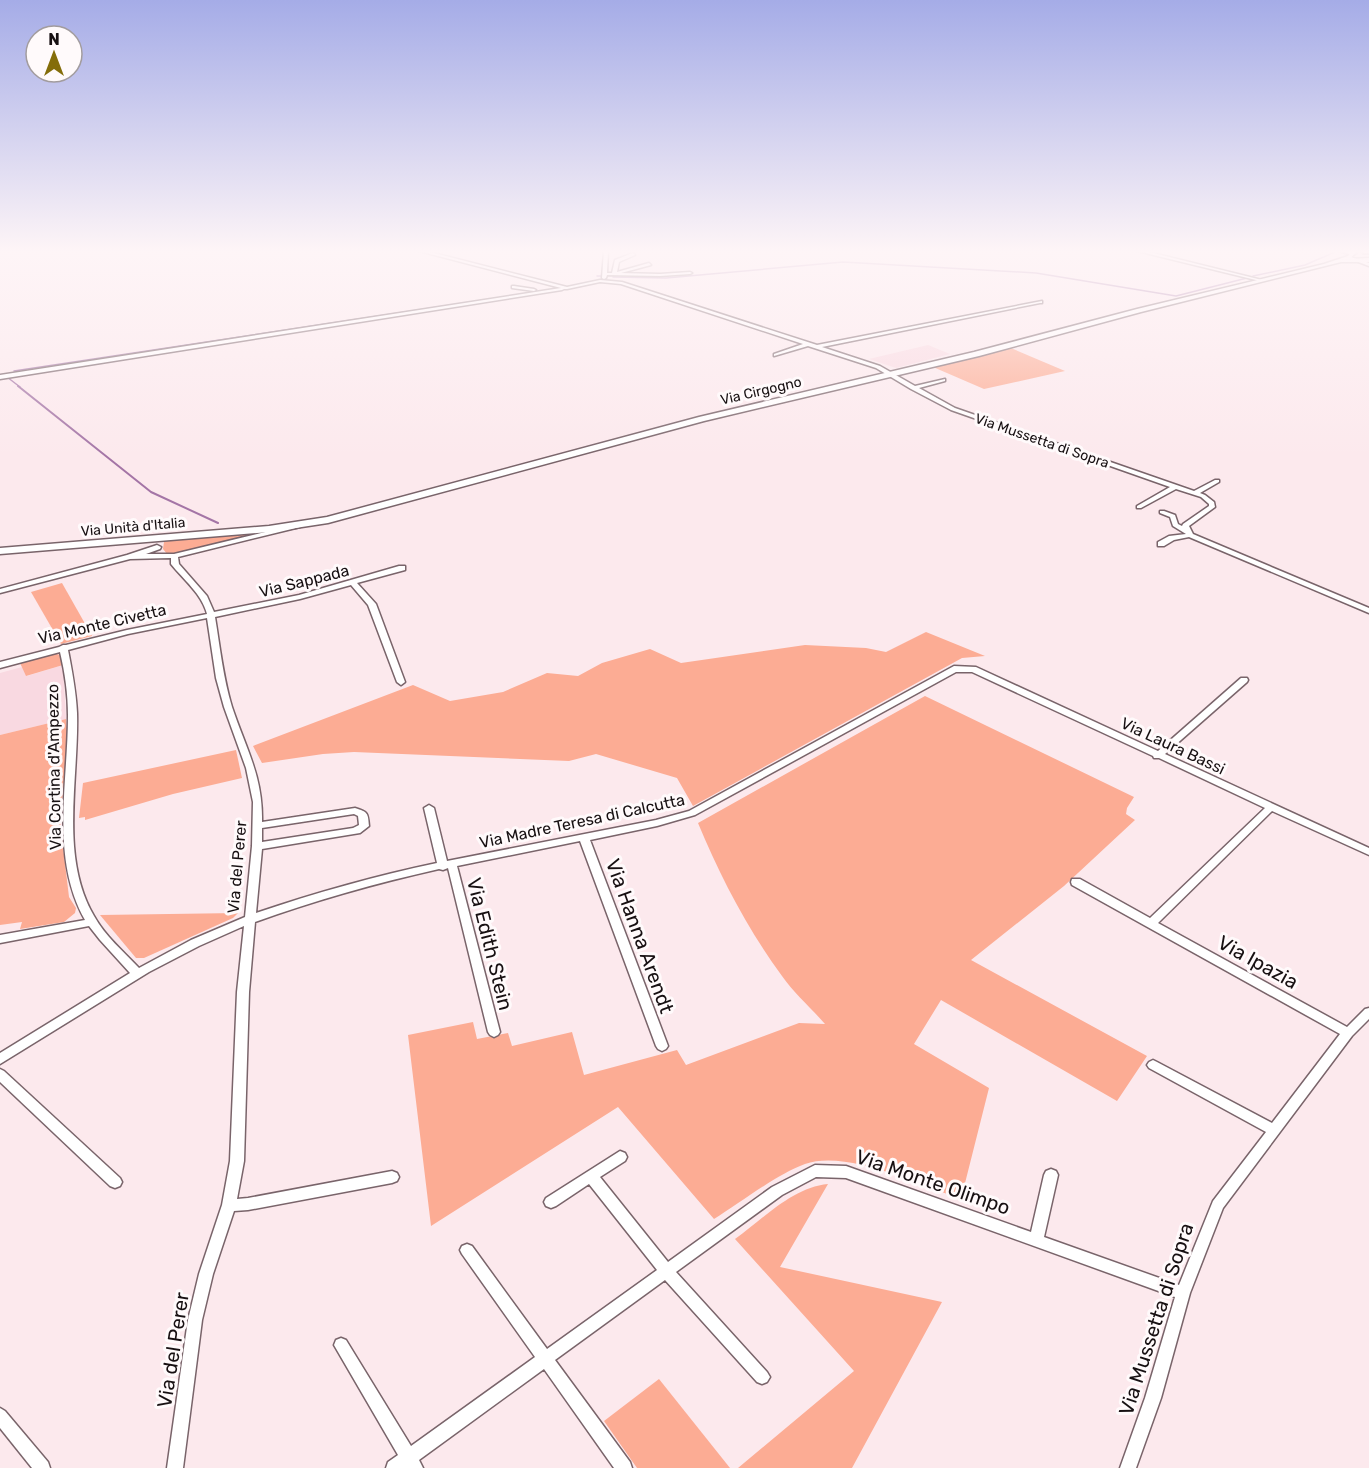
<svg xmlns="http://www.w3.org/2000/svg" width="1369" height="1468" font-family="Rubik,sans-serif">
<style>
.built{fill:#f9d9e1}
.green{fill:#fcac94}
.lines{fill:none;stroke-linecap:round;stroke-linejoin:round}
.stream-far1{stroke:#a475a6;stroke-width:1.5}
.stream{stroke:#a475a6;stroke-width:2}
.minor-casing{stroke:#79646a;stroke-width:3}
.tertiary-casing{stroke:#79646a;stroke-width:3}
.trunk-casing{stroke:#79646a;stroke-width:4}
.minor{fill:#fff;fill-rule:evenodd}
.tertiary{fill:#fff;fill-rule:evenodd}
.trunk{fill:#fff;fill-rule:evenodd}
.labels{text-anchor:middle;dominant-baseline:central;stroke-width:6;stroke-linejoin:round;paint-order:stroke}
.far-street-label{font-size:14px;fill:#171012;stroke:#fffafb}
.street-label{font-size:16px;fill:#171012;stroke:#fffafb}
.near-street-label{font-size:20px;fill:#171012;stroke:#fffafb}
</style>
<rect width="100%" height="100%" fill="#fce9ed"/>
<g class="built">
<path d="M928,345L950,354L896,368L869,359Z"/>
<path d="M63,665L66,719L0,735V673L22,667L27,676Z"/>
</g>
<g class="green">
<path d="M1011,348L1065,371L984,389L933,367Z"/>
<path d="M267,532L172,555L167,554L163,549L164,542L170,540Z"/>
<path d="M62,583L92,636L61,644L31,592Z"/>
<path d="M926,632L985,656L962,658L693,806L677,778L596,754L569,761L354,752L323,754L262,763L253,746L413,685L450,701L503,692L547,673L578,676L602,663L650,649L681,663L805,645L866,648L886,652Z"/>
<path d="M56,654L61,655L63,665L26,676L20,663Z"/>
<path d="M925,696L1134,797L1127,808L1126,814L1135,820L1064,886L971,960L1147,1056L1117,1101L941,1000L914,1044L989,1088L961,1199C921,1185 846,1149 805,1164C777,1174 740,1203 714,1219L618,1107L431,1226L408,1035L473,1022L477,1039L508,1033L512,1046L572,1032L584,1075L677,1050L686,1065L799,1023L825,1024C811,1008 794,993 782,976C748,930 720,876 698,823Z"/>
<path d="M66,719L68,742L60,821L69,897L76,908L75,913L64,922L20,929L22,922L0,925V735Z"/>
<path d="M236,750L242,778L173,794L85,820V817L79,818L83,783Z"/>
<path d="M238,913L233,918L144,958H136L100,915Z"/>
<path d="M828,1184L780,1267L942,1302L852,1468H738L854,1371L735,1239C763,1219 793,1187 828,1184Z"/>
<path d="M659,1379L730,1468H637L604,1421Z"/>
</g>
<g class="lines">
<g class="stream-far1">
<path d="M597,276H601"/>
<path d="M1253,276L1305,265L1335,252"/>
<path d="M613,277L666,278L843,262L1036,273L1176,296L1247,278"/>
<path d="M14,371L550,290"/>
<path d="M7,377L20,387"/>
</g>
<path class="stream" d="M18,386L151,492L218,523"/>
<defs>
<g id="minor">
<path d="M419,251H426L567,287L600,280L622,282L817,345L1042,301V303H1040L822,347L880,366L915,386L945,379V381L919,388L955,408L1194,491L1215,480H1219V482L1200,493L1205,495L1214,502L1215,507L1189,526L1193,534L1369,608V613L1189,537L1174,540L1164,546H1158V542L1169,536L1186,534L1173,526L1170,517L1160,513V511H1164L1175,515L1178,524L1182,526L1183,524L1209,506V504L1201,497L1176,489L1141,508H1137V506L1170,487L951,410L911,389L876,368L808,346L774,356V354L803,344L621,284L600,282L567,289H564L562,290L0,379V375L561,288Z"/>
<path d="M604,251H608L607,273H612L615,260L633,253L635,255L619,262L617,272L649,263L651,265L621,273L660,274L690,272L692,273L690,274L660,276L607,275L606,278L604,279L602,278Z"/>
<path d="M1137,251H1145L1262,280L1260,281Z"/>
<path d="M1348,256L1369,263V266L1348,258Z"/>
<path d="M514,286L534,289L536,290L534,291L512,288V286Z"/>
<path d="M298,524L302,526L300,527L178,557L179,564L207,596L214,612L299,595L399,566H405V570L357,583L376,604L405,682L401,685L397,682L368,605L351,585L300,599L215,617C220,647 223,678 232,707C246,749 263,776 262,822L355,808C368,812 368,813 369,826L360,833L262,849L256,913C315,893 375,876 437,863L424,808L429,805L434,808L447,861L656,820L689,811L954,666L976,667L1158,751L1241,678H1247L1248,680L1247,682L1165,754L1369,848V855L1272,811L1158,923L1347,1027L1365,1009L1369,1008V1019L1352,1036L1223,1208L1190,1293L1161,1398L1136,1468H1120L1145,1398L1175,1297L846,1178L816,1177L782,1195L676,1272L767,1372L770,1377L767,1382L762,1384L757,1382L665,1280L555,1360L630,1462L632,1468H614L544,1369L419,1460L423,1468H386L388,1462L398,1455L334,1345L336,1340L341,1338L346,1340L411,1446L535,1357L462,1254L460,1250L462,1246L467,1244L472,1246L547,1349L657,1270L589,1184L556,1206L551,1208L546,1206L544,1202L546,1198L620,1151L625,1153L627,1157L625,1161L600,1177L668,1262L772,1187L815,1165L846,1166L1031,1232L1044,1175L1046,1171L1051,1169L1056,1171L1058,1175L1044,1237L1179,1285L1213,1201L1266,1132L1149,1068L1147,1065L1149,1062L1153,1060L1157,1062L1272,1123L1340,1034L1072,885L1071,882L1072,879H1080L1150,918L1265,808L1159,758H1154L1153,756L972,672H956L695,815L657,826L590,840L668,1046L666,1049L662,1051L658,1049L656,1046L580,841L457,866L500,1032L498,1035L494,1037L490,1035L488,1032L448,868L443,870L439,869C377,883 316,900 255,922L249,992L244,1161L237,1199L248,1198L392,1171L397,1173L399,1177L397,1181L392,1183L248,1210L234,1211L213,1274L202,1320L183,1468H167L188,1320L199,1274L222,1205L230,1161L237,992L244,926L199,946L149,972L0,1064V1053L130,973L100,940L89,926L0,943V935L85,920C50,858 68,782 68,716C68,694 65,673 60,652L0,668V662L59,647L63,645H66L127,630L207,614C202,594 183,579 171,564V558L130,559L0,593V589L127,555L157,545L161,547L160,549L146,554H174ZM207,618L216,678L224,707L246,768L253,802L252,846L245,917L191,940L139,968C123,951 105,936 94,916C59,857 79,778 77,713C76,691 72,671 68,650L128,634ZM354,814L358,816L359,825L353,828L262,842V828Z"/>
<path d="M0,1069L4,1071L120,1178L122,1182L120,1186L115,1188L110,1186L0,1082Z"/>
<path d="M0,1408L5,1411L48,1462L50,1468H32L0,1428Z"/>
</g>
<path id="tertiary" d="M1352,251L1355,253L1350,259L1369,258V262H1341L1141,312L979,356L704,421L328,523L269,532L0,554V548L269,526L327,517L699,417L974,352L1137,309L1324,264L1348,256Z"/>
<g id="trunk">
<path d="M1341,251H1354L1356,253L1352,255Z"/>
<path d="M1362,251H1369V253H1363Z"/>
</g>
</defs>
<use href="#minor" class="minor-casing"/>
<use href="#tertiary" class="tertiary-casing"/>
<use href="#trunk" class="trunk-casing"/>
<use href="#minor" class="minor"/>
<use href="#tertiary" class="tertiary"/>
<use href="#trunk" class="trunk"/>
</g>
<linearGradient id="sky" x2="0" y2="1"><stop stop-color="#a5ace7"/><stop offset="0.55" stop-color="#fef5f7"/><stop offset="1" stop-color="#fef5f7" stop-opacity="0"/></linearGradient>
<rect width="1369" height="457" fill="url(#sky)"/>
<g class="labels">
<g class="far-street-label">
<text transform="translate(761 391) rotate(-13)">Via Cirgogno</text>
<text transform="translate(1042 441) rotate(19)">Via Mussetta di Sopra</text>
<text transform="translate(133 527) rotate(-5)">Via Unità d'Italia</text>
</g>
<g class="street-label">
<text transform="translate(304 581) rotate(-14)">Via Sappada</text>
<text transform="translate(102 624) rotate(-13)">Via Monte Civetta</text>
<text transform="translate(1173 746) rotate(25)">Via Laura Bassi</text>
<text transform="translate(54 767) rotate(-91)">Via Cortina d'Ampezzo</text>
<text transform="translate(582 821) rotate(-12)">Via Madre Teresa di Calcutta</text>
<text transform="translate(237 867) rotate(-85)">Via del Perer</text>
</g>
<g class="near-street-label">
<text transform="translate(640 936) rotate(70)">Via Hanna Arendt</text>
<text transform="translate(490 944) rotate(76)">Via Edith Stein</text>
<text transform="translate(1258 962) rotate(29)">Via Ipazia</text>
<text transform="translate(933 1182) rotate(19)">Via Monte Olimpo</text>
<text transform="translate(1156 1319) rotate(-72)">Via Mussetta di Sopra</text>
<text transform="translate(173 1350) rotate(-81)">Via del Perer</text>
</g>
</g>
<g transform="translate(54 54)"><circle r="28" fill="#fffafb" stroke="#a29c9e" stroke-width="1.5"/>
<path d="M0-4.5L10 22L0 15L-10 22Z" fill="#846d0a"/>
<text y="-9" font-size="16" font-weight="bold" text-anchor="middle" fill="#171012">N</text>
</g>
</svg>
